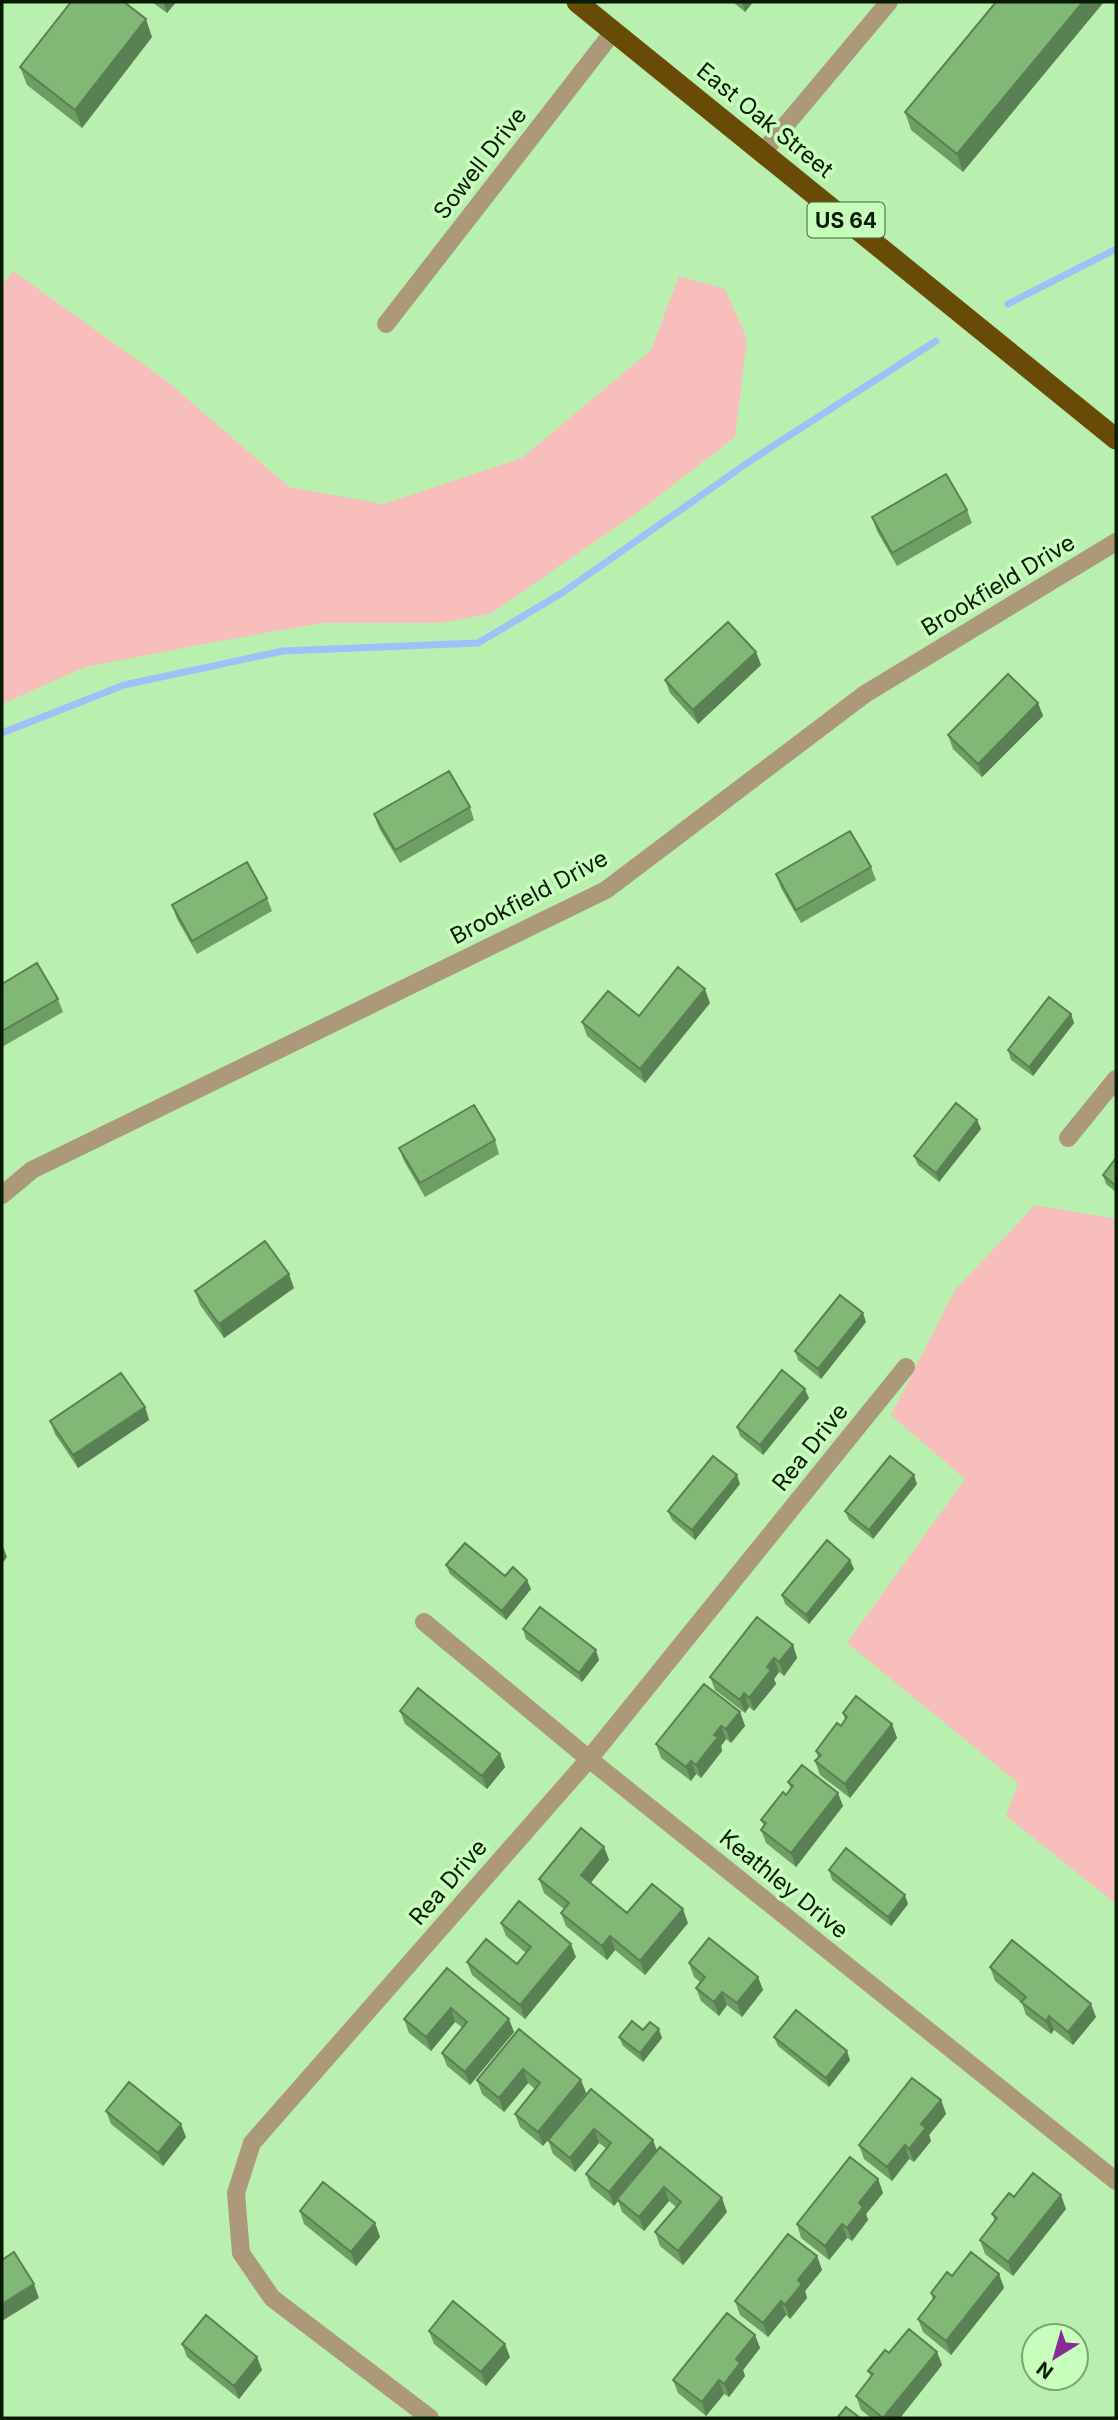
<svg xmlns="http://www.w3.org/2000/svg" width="1118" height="2420" font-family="Inter,sans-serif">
  <rect width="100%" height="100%" fill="#baf0af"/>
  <path fill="#f8bebc" d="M13,271L168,382L289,487L383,504L522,458L651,350L679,276L725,289L747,339L735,437L638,512L490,614L440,623H323L214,642L85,667L2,704V285Z
    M1035,1205L1116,1219V1904L1006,1816L1018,1783L847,1643L965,1479L891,1415L955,1290Z"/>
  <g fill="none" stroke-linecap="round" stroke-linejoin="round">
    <path stroke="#9fc1f8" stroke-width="7" d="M1008,304L1116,249
      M2,733L124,685L283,651L478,643L562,593L756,457L936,341"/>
    <path stroke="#ac997a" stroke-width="18" d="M763,152L889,2
      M386,324L613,32
      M1068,1138L1116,1079
      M2,1195L32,1170L606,890L865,694L1116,542
      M424,1622L589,1759L1116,2181
      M430,2418L272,2298L241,2253L236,2193L252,2143L589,1759L906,1367"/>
    <path stroke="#694b08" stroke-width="21" d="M577,2L1116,439"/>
  </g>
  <path fill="#6f9e65" d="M152,2H176L167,13Z
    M733,2H753L745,12Z
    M996,2L963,172L911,130L905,112Z
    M152,37L82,128L27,85L20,67Z
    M967,510L972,523L897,566L877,531L872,517Z
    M756,652L761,665L698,724L670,693L665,680Z
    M1038,703L1043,716L982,777L953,749L948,735Z
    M470,807L474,820L400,863L379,828L374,814Z
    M871,867L876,880L801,923L781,888L776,874Z
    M267,898L272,911L197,954L177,919L172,905Z
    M2,984L58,999L63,1012L2,1047Z
    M710,1003L645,1083L587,1036L582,1022L639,1016Z
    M1071,1014L1074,1023L1033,1076L1011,1060L1008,1050Z
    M977,1120L981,1129L939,1182L918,1165L914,1156Z
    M495,1140L499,1154L425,1197L404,1161L399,1148Z
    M1116,1158V1192L1106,1184L1103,1175Z
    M294,1288L224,1338L200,1305L195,1291Z
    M866,1322L821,1379L798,1360L795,1351Z
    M809,1398L763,1455L740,1436L737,1427Z
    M145,1407L149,1420L78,1468L55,1434L50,1421Z
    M740,1484L695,1540L672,1520L668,1511Z
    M917,1484L873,1539L849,1520L845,1511Z
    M850,1560L854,1569L809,1624L785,1604L782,1595Z
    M446,1565L505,1576L531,1589L506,1620L450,1574Z
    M523,1629L599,1660L582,1682L526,1639Z
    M793,1645L797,1658L784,1676L779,1672L774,1679L776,1684L754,1711L749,1707L745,1713L715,1690L710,1677Z
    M400,1711L500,1754L505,1767L487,1789L405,1724Z
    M740,1712L745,1726L731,1743L726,1739L721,1746L722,1751L701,1778L696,1774L691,1781L661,1758L656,1744Z
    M843,1713L892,1724L897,1738L850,1798L820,1775L815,1761L818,1758L816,1751L841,1726L845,1720Z
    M788,1782L843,1806L796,1867L766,1843L761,1830L764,1826L761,1820L791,1789Z
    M604,1847L609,1860L590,1883L627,1913L688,1923L645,1975L615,1950L607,1960L566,1926L561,1913L564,1909L544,1893L539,1879Z
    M829,1870L908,1904L891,1926L832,1880Z
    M501,1923L576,1957L525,2019L472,1975L467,1962L517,1964L526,1953L506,1936Z
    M689,1963L758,1977L763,1990L742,2017L727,2005L719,2016L701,2001L696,1988L700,1982L694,1977Z
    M990,1967L1096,2017L1073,2045L1054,2030L1051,2034L1026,2015L1022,2003L995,1981Z
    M447,1968L514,2032L470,2085L447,2066L442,2053L463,2028L455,2022L431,2051L409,2033L404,2019Z
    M519,2029L581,2080L586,2093L543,2146L520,2127L515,2114L535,2089L528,2083L504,2112L482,2094L477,2080Z
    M643,2030L662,2038L643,2062L623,2046L619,2037Z
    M774,2037L850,2060L829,2087L778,2046Z
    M591,2089L657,2151L727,2212L683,2265L660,2246L655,2232L676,2207L669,2201L644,2231L622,2212L618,2201L614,2206L591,2187L586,2174L607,2149L599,2143L575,2172L553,2154L548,2140Z
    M941,2100L946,2114L929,2135L931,2141L914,2162L909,2159L892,2181L864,2159L859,2145Z
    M106,2111L186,2137L163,2166L111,2124Z
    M878,2179L883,2193L866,2214L868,2220L852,2241L847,2238L829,2260L801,2238L797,2224Z
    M1014,2197L1066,2209L1013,2276L985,2254L980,2240L995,2221L992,2214Z
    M300,2211L375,2223L380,2237L356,2266L304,2224Z
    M817,2256L822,2270L805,2291L807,2298L790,2319L786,2315L768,2337L740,2315L735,2301Z
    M999,2274L1004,2288L951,2355L923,2332L918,2319L933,2300L931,2293L952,2276Z
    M429,2331L510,2357L486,2386L434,2344Z
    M755,2335L760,2348L743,2370L745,2376L729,2397L724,2394L706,2416L678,2393L673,2380Z
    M182,2344L257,2357L262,2370L239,2399L187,2357Z
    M937,2352L942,2365L900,2418H871L861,2410L856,2396L871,2377L868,2371L889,2353Z"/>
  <path fill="#5a8153" d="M163,2H176L167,13Z
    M742,2H753L745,12Z
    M1083,2H1104L963,172L957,154Z
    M146,19L152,37L82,128L75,110Z
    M756,652L761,665L698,724L693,710Z
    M1038,703L1043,716L982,777L978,764Z
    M705,989L710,1003L645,1083L640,1069Z
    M1071,1014L1074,1023L1033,1076L1029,1067Z
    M977,1120L981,1129L939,1182L936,1173Z
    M289,1274L294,1288L224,1338L219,1324Z
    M863,1313L866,1322L821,1379L818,1369Z
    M805,1389L809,1398L763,1455L760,1445Z
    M145,1407L149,1420L78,1468L73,1455Z
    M737,1475L740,1484L695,1540L692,1530Z
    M914,1475L917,1484L873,1539L869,1530Z
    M2,1544L7,1557L2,1564Z
    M850,1560L854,1569L809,1624L806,1615Z
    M527,1580L531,1589L506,1620L502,1611Z
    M793,1645L797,1658L784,1676L779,1662Z
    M596,1650L599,1660L582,1682L579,1673Z
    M774,1658L779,1672L774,1679L776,1684L754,1711L749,1698L767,1667Z
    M744,1693L749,1707L745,1713L740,1700Z
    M740,1712L745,1726L731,1743L726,1729Z
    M892,1724L897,1738L850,1798L845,1784Z
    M721,1726L726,1739L721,1746L722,1751L701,1778L696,1765L714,1735Z
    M500,1754L505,1767L487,1789L482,1776Z
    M691,1761L696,1774L691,1781L686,1767Z
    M838,1793L843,1806L796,1867L791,1853Z
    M604,1847L609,1860L586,1889L581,1875Z
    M905,1895L908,1904L891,1926L888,1917Z
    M683,1909L688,1923L645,1975L640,1961Z
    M610,1936L615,1950L607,1960L602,1946Z
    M571,1944L576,1957L525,2019L520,2005Z
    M758,1977L763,1990L742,2017L737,2003Z
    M722,1992L727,2005L719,2016L714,2002Z
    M1091,2004L1096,2017L1073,2045L1068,2032Z
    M451,2008L455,2022L431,2051L426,2037Z
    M1049,2016L1054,2030L1051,2034L1046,2021Z
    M509,2019L514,2032L470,2085L465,2072Z
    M659,2029L662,2038L643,2062L640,2053Z
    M847,2051L850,2060L829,2087L826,2078Z
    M523,2069L528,2083L504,2112L499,2098Z
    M581,2080L586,2093L543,2146L538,2132Z
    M941,2100L946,2114L929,2135L931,2141L914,2162L909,2149L921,2124Z
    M181,2124L186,2137L163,2166L158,2153Z
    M594,2129L599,2143L575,2172L570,2158Z
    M653,2140L658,2153L617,2199L618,2201L614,2206L609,2192Z
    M905,2145L909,2159L892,2181L887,2167Z
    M878,2179L883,2193L866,2214L868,2220L852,2241L847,2228L859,2203Z
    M664,2187L669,2201L644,2231L639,2217Z
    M1061,2195L1066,2209L1013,2276L1008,2262Z
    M722,2198L727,2212L683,2265L678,2251Z
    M375,2223L380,2237L356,2266L351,2252Z
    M842,2224L847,2238L829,2260L825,2246Z
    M817,2256L822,2270L805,2291L807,2298L790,2319L785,2305L798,2280Z
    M999,2274L1004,2288L951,2355L946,2341Z
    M34,2284L39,2298L2,2321V2304Z
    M781,2301L786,2315L768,2337L763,2323Z
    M755,2335L760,2348L743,2370L745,2376L729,2397L724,2384L736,2359Z
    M505,2344L510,2357L486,2386L481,2372Z
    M937,2352L942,2365L900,2418H884Z
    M257,2357L262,2370L239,2399L234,2386Z
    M719,2380L724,2394L706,2416L702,2402Z"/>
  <path fill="#81b876" stroke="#5a8153" stroke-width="2" d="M71,2H124L146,19L75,110L20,67Z
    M996,2H1083L957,154L905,112Z
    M946,474L967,510L892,553L872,517Z
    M728,622L756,652L693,710L665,680Z
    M1008,674L1038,703L978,764L948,735Z
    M449,771L470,807L395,850L374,814Z
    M850,831L871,867L796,910L776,874Z
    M247,862L267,898L192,941L172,905Z
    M37,963L58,999L2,1031V984Z
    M678,967L705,989L640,1069L582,1022L608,991L639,1016Z
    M1049,997L1071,1014L1029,1067L1008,1050Z
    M956,1103L977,1120L936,1173L914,1156Z
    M474,1105L495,1140L420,1183L399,1148Z
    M1116,1158V1186L1103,1175Z
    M265,1241L289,1274L219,1324L195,1291Z
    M840,1295L863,1313L818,1369L795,1351Z
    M782,1370L805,1389L760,1445L737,1427Z
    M121,1373L145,1407L73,1455L50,1421Z
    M713,1456L737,1475L692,1530L668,1511Z
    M890,1456L914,1475L869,1530L845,1511Z
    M827,1540L850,1560L806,1615L782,1595Z
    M465,1543L505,1576L513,1567L527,1580L502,1611L446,1565Z
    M540,1607L596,1650L579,1673L523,1629Z
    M757,1617L793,1645L779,1662L774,1658L767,1667L771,1670L749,1698L744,1693L740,1700L710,1677Z
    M704,1684L740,1712L726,1729L721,1726L714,1735L718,1737L696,1765L691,1761L686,1767L656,1744Z
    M418,1688L500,1754L482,1776L400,1711Z
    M856,1696L892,1724L845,1784L815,1761L821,1755L816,1751L837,1723L841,1726L847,1717L843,1713Z
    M802,1765L838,1793L791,1853L761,1830L766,1823L761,1820L783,1792L786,1795L793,1786L788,1782Z
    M581,1828L604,1847L581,1875L627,1913L652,1884L683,1909L640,1961L610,1936L602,1946L561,1913L569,1903L539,1879Z
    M846,1848L905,1895L888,1917L829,1870Z
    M519,1901L571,1944L520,2005L467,1962L486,1939L517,1964L531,1947L501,1923Z
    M709,1938L758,1977L737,2003L722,1992L714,2002L696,1988L705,1977L689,1963Z
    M1012,1940L1091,2004L1068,2032L1049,2016L1046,2021L1021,2002L1026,1997L990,1967Z
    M447,1968L509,2019L465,2072L442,2053L467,2022L451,2008L426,2037L404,2019Z
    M796,2010L847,2051L826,2078L774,2037Z
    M632,2021L643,2030L650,2022L659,2029L640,2053L619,2037Z
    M519,2029L581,2080L538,2132L515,2114L540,2083L523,2069L499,2098L477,2080Z
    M912,2078L941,2100L921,2124L926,2128L909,2149L905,2145L887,2167L859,2145Z
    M129,2082L181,2124L158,2153L106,2111Z
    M591,2089L653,2140L609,2192L586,2174L611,2143L594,2129L570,2158L548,2140Z
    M660,2147L722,2198L678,2251L655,2232L681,2202L664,2187L639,2217L617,2199Z
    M850,2157L878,2179L859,2203L863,2207L847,2228L842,2224L825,2246L797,2224Z
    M1033,2173L1061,2195L1008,2262L980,2240L997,2218L992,2214L1009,2193L1014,2197Z
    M323,2182L375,2223L351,2252L300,2211Z
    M788,2234L817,2256L798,2280L802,2284L785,2305L781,2301L763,2323L735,2301Z
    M14,2252L34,2284L2,2304V2260Z
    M971,2252L999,2274L946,2341L918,2319L935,2297L931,2293L947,2272L952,2276Z
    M453,2301L505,2344L481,2372L429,2331Z
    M727,2313L755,2335L736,2359L740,2363L724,2384L719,2380L702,2402L673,2380Z
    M206,2315L257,2357L234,2386L182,2344Z
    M909,2329L937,2352L883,2418L856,2396L873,2374L868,2371L885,2350L889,2353Z
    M846,2407L860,2418H837Z"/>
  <g text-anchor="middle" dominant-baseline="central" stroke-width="7" stroke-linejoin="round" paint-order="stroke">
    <rect fill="#c7febb" stroke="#41603b" stroke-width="2" x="807.5" y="202.5" width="77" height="35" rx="5"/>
    <g font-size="21" font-weight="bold" fill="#081c04">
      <text x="846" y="220">US 64</text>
    </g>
    <g font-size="23" fill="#081c04" stroke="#c7febb">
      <text transform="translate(765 120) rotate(39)">East Oak Street</text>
      <text transform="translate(480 163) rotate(-52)">Sowell Drive</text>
      <text transform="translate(998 585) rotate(-31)">Brookfield Drive</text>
      <text transform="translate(529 897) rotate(-28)">Brookfield Drive</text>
      <text transform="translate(810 1447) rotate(-51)">Rea Drive</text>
      <text transform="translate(448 1882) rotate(-49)">Rea Drive</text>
      <text transform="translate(784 1884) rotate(39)">Keathley Drive</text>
    </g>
  </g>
  <rect width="1118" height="2420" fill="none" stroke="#081c04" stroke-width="7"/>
  <g transform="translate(1055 2357) rotate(217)"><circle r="33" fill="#c7febb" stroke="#7ba472" stroke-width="2"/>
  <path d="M0-5L12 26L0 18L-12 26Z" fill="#862c98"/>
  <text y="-10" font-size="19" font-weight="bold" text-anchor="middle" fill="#081c04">N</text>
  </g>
</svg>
